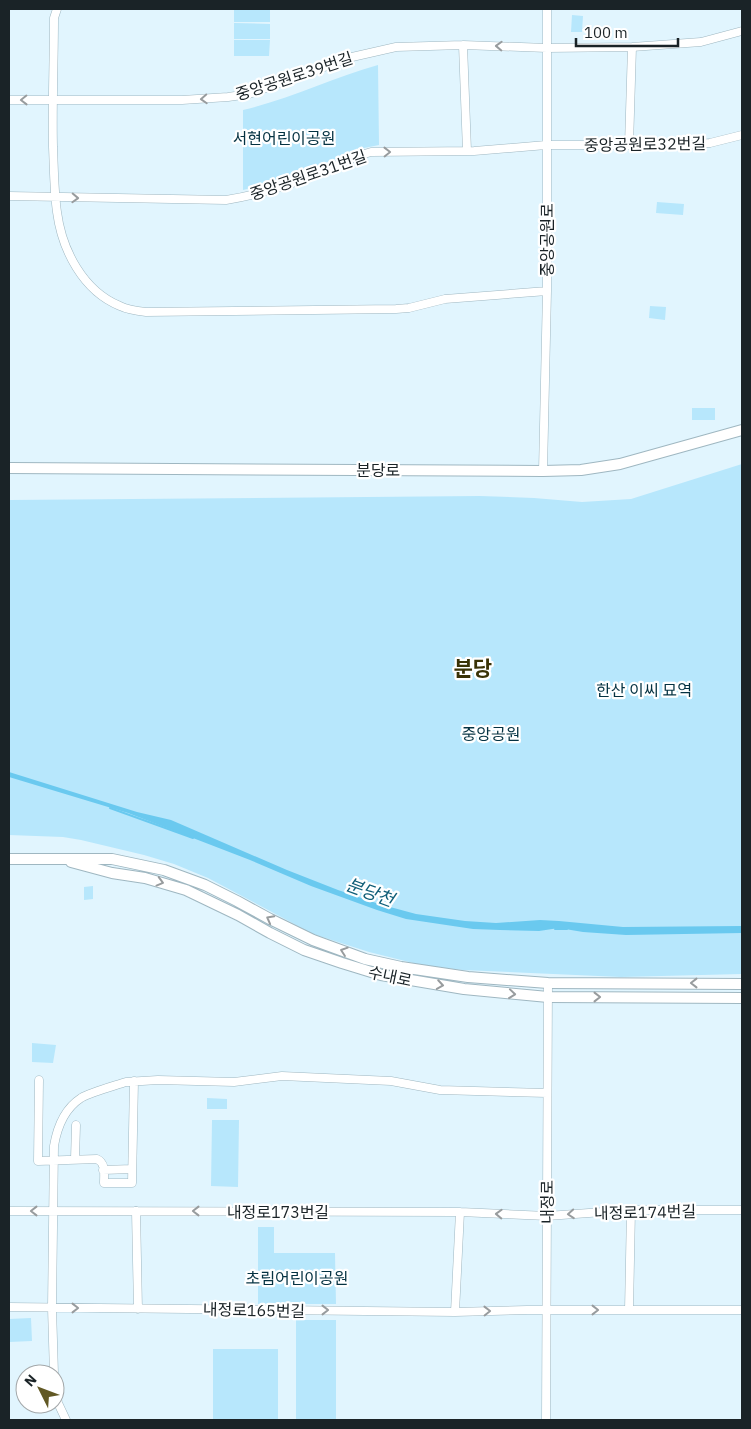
<svg xmlns="http://www.w3.org/2000/svg" width="751" height="1429" font-family="'IBM Plex Sans','Noto Sans KR',sans-serif">
  <rect width="100%" height="100%" fill="#e1f5fe"/>
  <path fill="#b7e7fc" d="M234,9H270V22H234Z
    M572,15L583,16L582,32H571Z
    M234,23L270,24V39H234Z
    M234,40H270L269,56H234Z
    M378,65L379,145L364,148L276,182L243,190V110C290,99 332,78 378,65Z
    M657,202L684,204L683,215L656,213Z
    M650,306L666,307L665,320L649,318Z
    M692,408H715V420H692Z
    M742,464V974L621,977L462,970L421,965L369,952L313,934L208,878L174,864L144,855L81,840L63,837L9,835V500L480,496L534,498L582,502L631,499Z
    M93,886V899L84,900V887Z
    M32,1043L56,1045L53,1063L32,1062Z
    M207,1098L227,1099V1109H207Z
    M212,1120H239L238,1187L211,1186Z
    M258,1227H274V1253H335L336,1304H258Z
    M31,1318L32,1341L9,1342V1319Z
    M296,1320H336V1420H296Z
    M213,1349H278V1420H213Z"/>
  <path fill="#6ac9ef" d="M9,772L137,812L171,820L287,870L338,890L379,904L416,914L465,921L496,923L540,920L559,921L623,927L742,926V933L626,935L583,932L559,928L539,931L500,930L473,929L406,919L377,910L311,886L250,860L128,813L9,777Z"/>
  <g fill="none" stroke-linecap="round" stroke-linejoin="round">
    <path stroke="#6ac9ef" stroke-width="2" d="M110,808L193,838
      M555,929H567"/>
    <g stroke="#9fb7c1" stroke-width="9">
      <path id="minor" d="M57,9L54,18C54,61 52,104 53,147C54,169 54,191 57,212C62,250 83,291 120,306C128,310 137,311 146,312L396,309L409,308L445,299L547,291
        M463,45L467,151
        M9,100H182L228,97L249,94L352,57L396,47L463,45L547,48L632,47L701,42L742,31
        M629,145L632,47
        M9,196L226,200C258,195 287,186 316,174C334,167 352,157 371,152L474,151L546,145H688L710,143L742,135
        M543,471L547,291V9
        M39,1080L38,1161L97,1159C106,1163 104,1174 104,1183H132L134,1081
        M75,1159L76,1125
        M103,1170L132,1169
        M9,1211L460,1212L547,1216L631,1210H742
        M136,1211L138,1309
        M9,1307L455,1312L527,1310H742
        M629,1310L631,1210
        M455,1312L460,1212
        M54,1374L52,1308L54,1146C57,1128 64,1109 81,1098C91,1092 114,1086 126,1082L158,1080L234,1082L282,1076L391,1081L440,1090L547,1093
        M55,1385L58,1403L66,1420
        M546,1420L548,983"/>
    </g>
    <g stroke="#9fb7c1" stroke-width="12">
      <path id="major" d="M9,468L543,471L581,470L620,464L742,430
        M9,859H112L164,870L205,885L237,901L270,919L313,940L365,959L401,967L468,977L548,983L742,984
        M71,862L112,873L145,878L186,890L238,915L270,933L304,950L342,963L381,975L464,989L548,997L742,998"/>
    </g>
    <use href="#minor" stroke="#fff" stroke-width="8"/>
    <use href="#major" stroke="#fff" stroke-width="10"/>
  </g>
  <defs><path id="oneway-chevron" d="M-2-3.5L2.5 0L-2 3.5" fill="none" stroke-width="1.6" stroke-linecap="round" stroke-linejoin="round" transform="scale(1.25)"/></defs>
  <g stroke="#989c9e">
    <use href="#oneway-chevron" transform="translate(499 46) rotate(-178)"/>
    <use href="#oneway-chevron" transform="translate(204 99) rotate(177)"/>
    <use href="#oneway-chevron" transform="translate(24 100) rotate(179)"/>
    <use href="#oneway-chevron" transform="translate(387 152) rotate(-1)"/>
    <use href="#oneway-chevron" transform="translate(75 198) rotate(2)"/>
    <use href="#oneway-chevron" transform="translate(160 882) rotate(15)"/>
    <use href="#oneway-chevron" transform="translate(270 919) rotate(-152)"/>
    <use href="#oneway-chevron" transform="translate(344 951) rotate(-161)"/>
    <use href="#oneway-chevron" transform="translate(694 983) rotate(-180)"/>
    <use href="#oneway-chevron" transform="translate(440 985) rotate(9)"/>
    <use href="#oneway-chevron" transform="translate(512 994) rotate(6)"/>
    <use href="#oneway-chevron" transform="translate(597 997)"/>
    <use href="#oneway-chevron" transform="translate(34 1211) rotate(-180)"/>
    <use href="#oneway-chevron" transform="translate(196 1211) rotate(-180)"/>
    <use href="#oneway-chevron" transform="translate(499 1214) rotate(-178)"/>
    <use href="#oneway-chevron" transform="translate(571 1214) rotate(176)"/>
    <use href="#oneway-chevron" transform="translate(75 1308)"/>
    <use href="#oneway-chevron" transform="translate(325 1310)"/>
    <use href="#oneway-chevron" transform="translate(595 1310)"/>
    <use href="#oneway-chevron" transform="translate(487 1311) rotate(-1)"/>
  </g>
  <g text-anchor="middle" dominant-baseline="central" stroke-width="4.5" stroke-linejoin="round" paint-order="stroke">
    <g font-size="16" fill="#1a2327" stroke="#fff">
      <text transform="translate(294 76) rotate(-18)">중앙공원로39번길</text>
      <text transform="translate(645 144) rotate(-1)">중앙공원로32번길</text>
      <text transform="translate(308 175) rotate(-19)">중앙공원로31번길</text>
      <text transform="translate(547 240) rotate(-90)">중앙공원로</text>
      <text x="378" y="470">분당로</text>
      <text transform="translate(390 976) rotate(12)">수내로</text>
      <text transform="translate(547 1202) rotate(-90)">내정로</text>
      <text x="278" y="1212">내정로173번길</text>
      <text transform="translate(645 1212) rotate(-1)">내정로174번길</text>
      <text transform="translate(254 1310) rotate(1)">내정로165번길</text>
    </g>
    <g font-size="16" fill="#043242" stroke="#fff">
      <text x="284" y="138">서현어린이공원</text>
      <text x="644" y="690">한산 이씨 묘역</text>
      <text x="491" y="734">중앙공원</text>
      <text x="297" y="1278">초림어린이공원</text>
    </g>
    <g font-size="18" font-style="italic" fill="#105e78" stroke="#fff">
      <text transform="translate(370 892) rotate(20)">분당천</text>
    </g>
    <g font-size="21" font-weight="bold" fill="#393206" stroke="#fff">
      <text x="473" y="668">분당</text>
    </g>
  </g>
  <rect width="751" height="1429" fill="none" stroke="#1a2327" stroke-width="20"/>
  <g transform="translate(40 1389) rotate(312)"><circle r="24" fill="#ffffff" stroke="#a3a7a9"/>
  <path d="M0-4L9 19L0 12L-9 19Z" fill="#615824"/>
  <text y="-8" font-size="14" font-weight="bold" text-anchor="middle" fill="#1a2327">N</text>
  </g>
  <path d="M576 38v8h102v-8" fill="none" stroke="#1a2327" stroke-width="2.5"/>
  <text x="584" y="38" font-size="15" fill="#1a2327" stroke="#ffffff" stroke-width="4" paint-order="stroke">100 m</text>
</svg>
